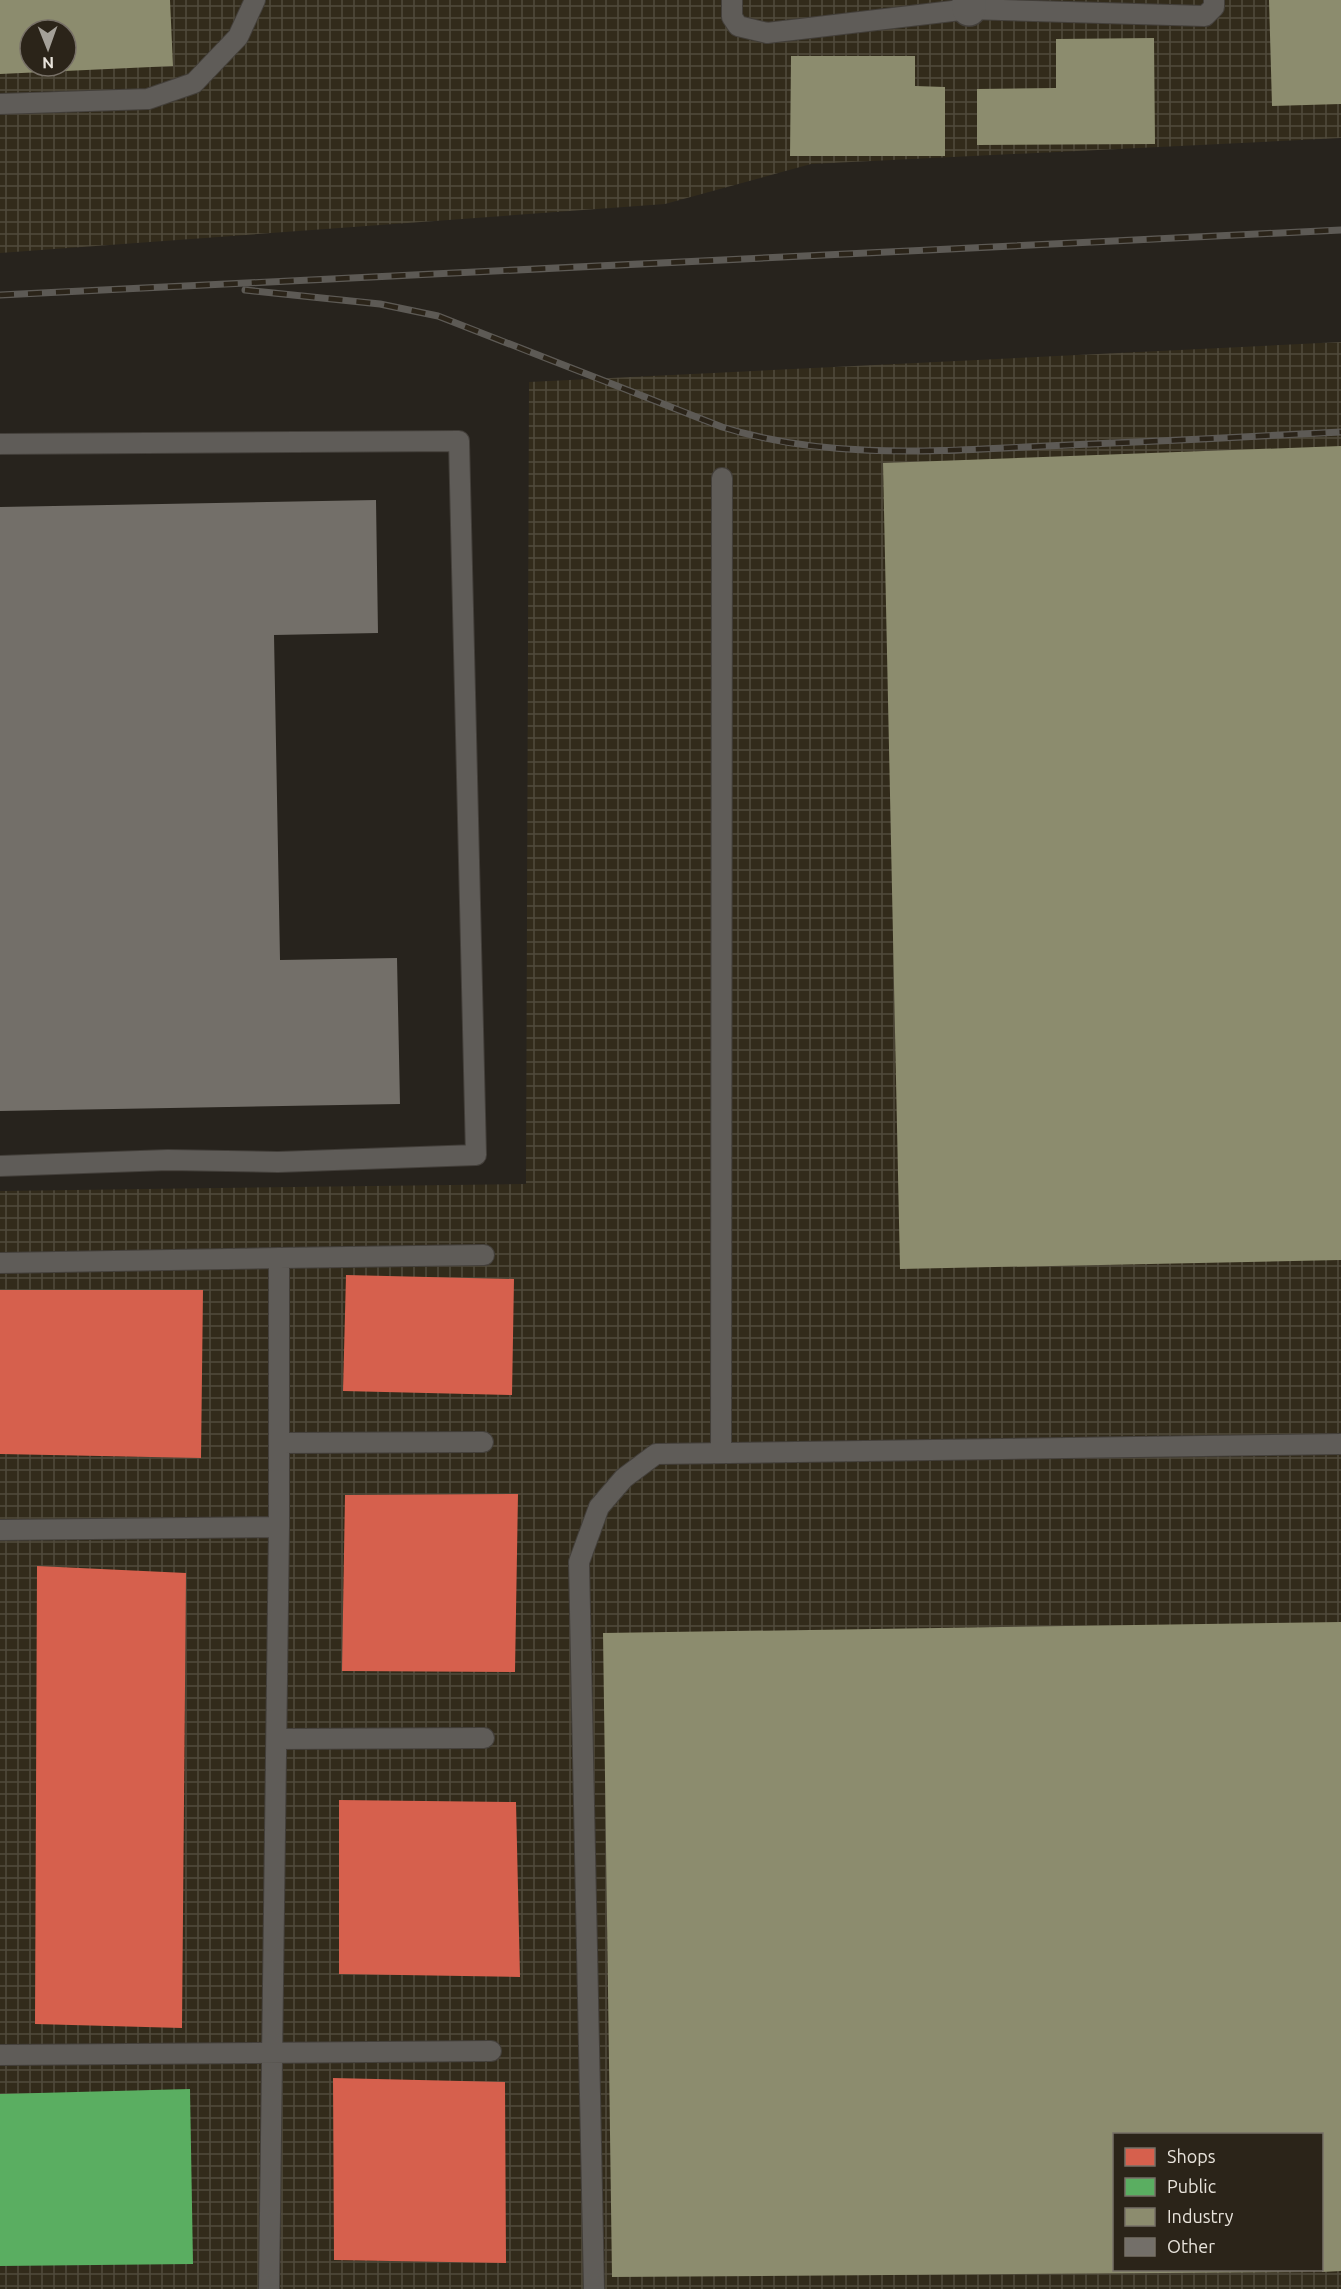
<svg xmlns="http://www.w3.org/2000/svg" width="1341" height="2289" font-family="Ubuntu,sans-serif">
  <defs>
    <pattern id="industrial-grid" width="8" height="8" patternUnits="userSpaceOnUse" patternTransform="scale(1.5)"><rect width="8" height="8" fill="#322b1b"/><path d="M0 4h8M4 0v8" fill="none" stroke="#504a3c"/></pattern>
  </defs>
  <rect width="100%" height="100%" fill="#27231d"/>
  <path fill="url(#industrial-grid)" fill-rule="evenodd" d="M0,0H1341V138L811,164L665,204L0,253ZM30,30H66V66H30Z
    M1341,342V2289H0V1191L526,1184L529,382ZM1114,2134H1322V2270H1114Z"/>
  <path fill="#d6604d" d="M346,1275L514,1279L512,1395L343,1391Z
    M0,1290H203L201,1458L0,1454Z
    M518,1494L515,1672L342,1671L345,1495Z
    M37,1566L186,1573L182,2028L35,2024Z
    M339,1800L516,1802L520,1977L339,1974Z
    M333,2078L505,2082L506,2263L334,2260Z"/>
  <path fill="#5aae61" d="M190,2089L193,2264L0,2266V2094Z"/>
  <path fill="#8c8c6e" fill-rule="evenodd" d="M0,0H170L173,66L0,74ZM30,30H66V66H30Z
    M1269,0H1341V104L1272,106Z
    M1154,38L1155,144L977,145V89L1056,88V39Z
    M791,56H915V86L945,87V156H790Z
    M1341,446V1260L900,1269L883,463Z
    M1341,1622V2271L1322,2272V2134H1114V2270L1311,2272L612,2277L603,1633Z"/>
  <path fill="#736f69" d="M376,500L378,633L274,635L280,960L397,958L400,1104L0,1111V507Z"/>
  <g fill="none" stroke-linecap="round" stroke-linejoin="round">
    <g stroke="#433f3a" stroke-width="22">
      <path id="lane" d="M732,0V17L738,26L767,33L969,9L1205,16L1214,7V0
        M0,104L148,99L194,83L238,37L255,0
        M0,444L459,441L476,1155L278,1162L168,1160L0,1166
        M279,1258L484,1255
        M0,1263L279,1258V1527L269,2289
        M279,1443L483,1442
        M721,1453L722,478
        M0,1530L279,1527
        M277,1739L484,1738
        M0,2055L491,2051
        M594,2289L579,1562L599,1507L624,1478L656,1454L1341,1444"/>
    </g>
    <g stroke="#433f3a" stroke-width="36">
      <path id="street" d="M969,9V0"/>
    </g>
    <use href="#lane" stroke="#5f5c58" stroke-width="20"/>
    <use href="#street" stroke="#5f5c58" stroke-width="33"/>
    <g stroke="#5d5a55" stroke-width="7">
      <path id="rail" d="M245,290L380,304L438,316L722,427C828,460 936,451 1046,446C1144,442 1243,437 1341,432
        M0,295L1341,230"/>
    </g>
    <use href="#rail" stroke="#2b2419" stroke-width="4.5" stroke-dasharray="14" stroke-linecap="butt"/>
  </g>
  <rect x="1113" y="2133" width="210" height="138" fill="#2b2419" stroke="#777067" stroke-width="1.5"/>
  <rect x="1125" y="2148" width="30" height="18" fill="#d6604d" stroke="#777067" stroke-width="1.5"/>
  <text x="1167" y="2163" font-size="18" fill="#e8e3db">Shops</text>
  <rect x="1125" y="2178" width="30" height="18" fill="#5aae61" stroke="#777067" stroke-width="1.5"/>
  <text x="1167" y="2193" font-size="18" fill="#e8e3db">Public</text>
  <rect x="1125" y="2208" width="30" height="18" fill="#8c8c6e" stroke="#777067" stroke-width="1.5"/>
  <text x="1167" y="2223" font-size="18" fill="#e8e3db">Industry</text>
  <rect x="1125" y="2238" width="30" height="18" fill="#736f69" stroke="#777067" stroke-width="1.5"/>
  <text x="1167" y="2253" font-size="18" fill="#e8e3db">Other</text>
  <g transform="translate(48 48) rotate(179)"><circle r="28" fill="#2b2419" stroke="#777067" stroke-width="1.5"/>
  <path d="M0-4.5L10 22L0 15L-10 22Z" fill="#a4a098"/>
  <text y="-9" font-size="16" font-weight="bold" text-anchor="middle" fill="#e8e3db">N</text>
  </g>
</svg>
